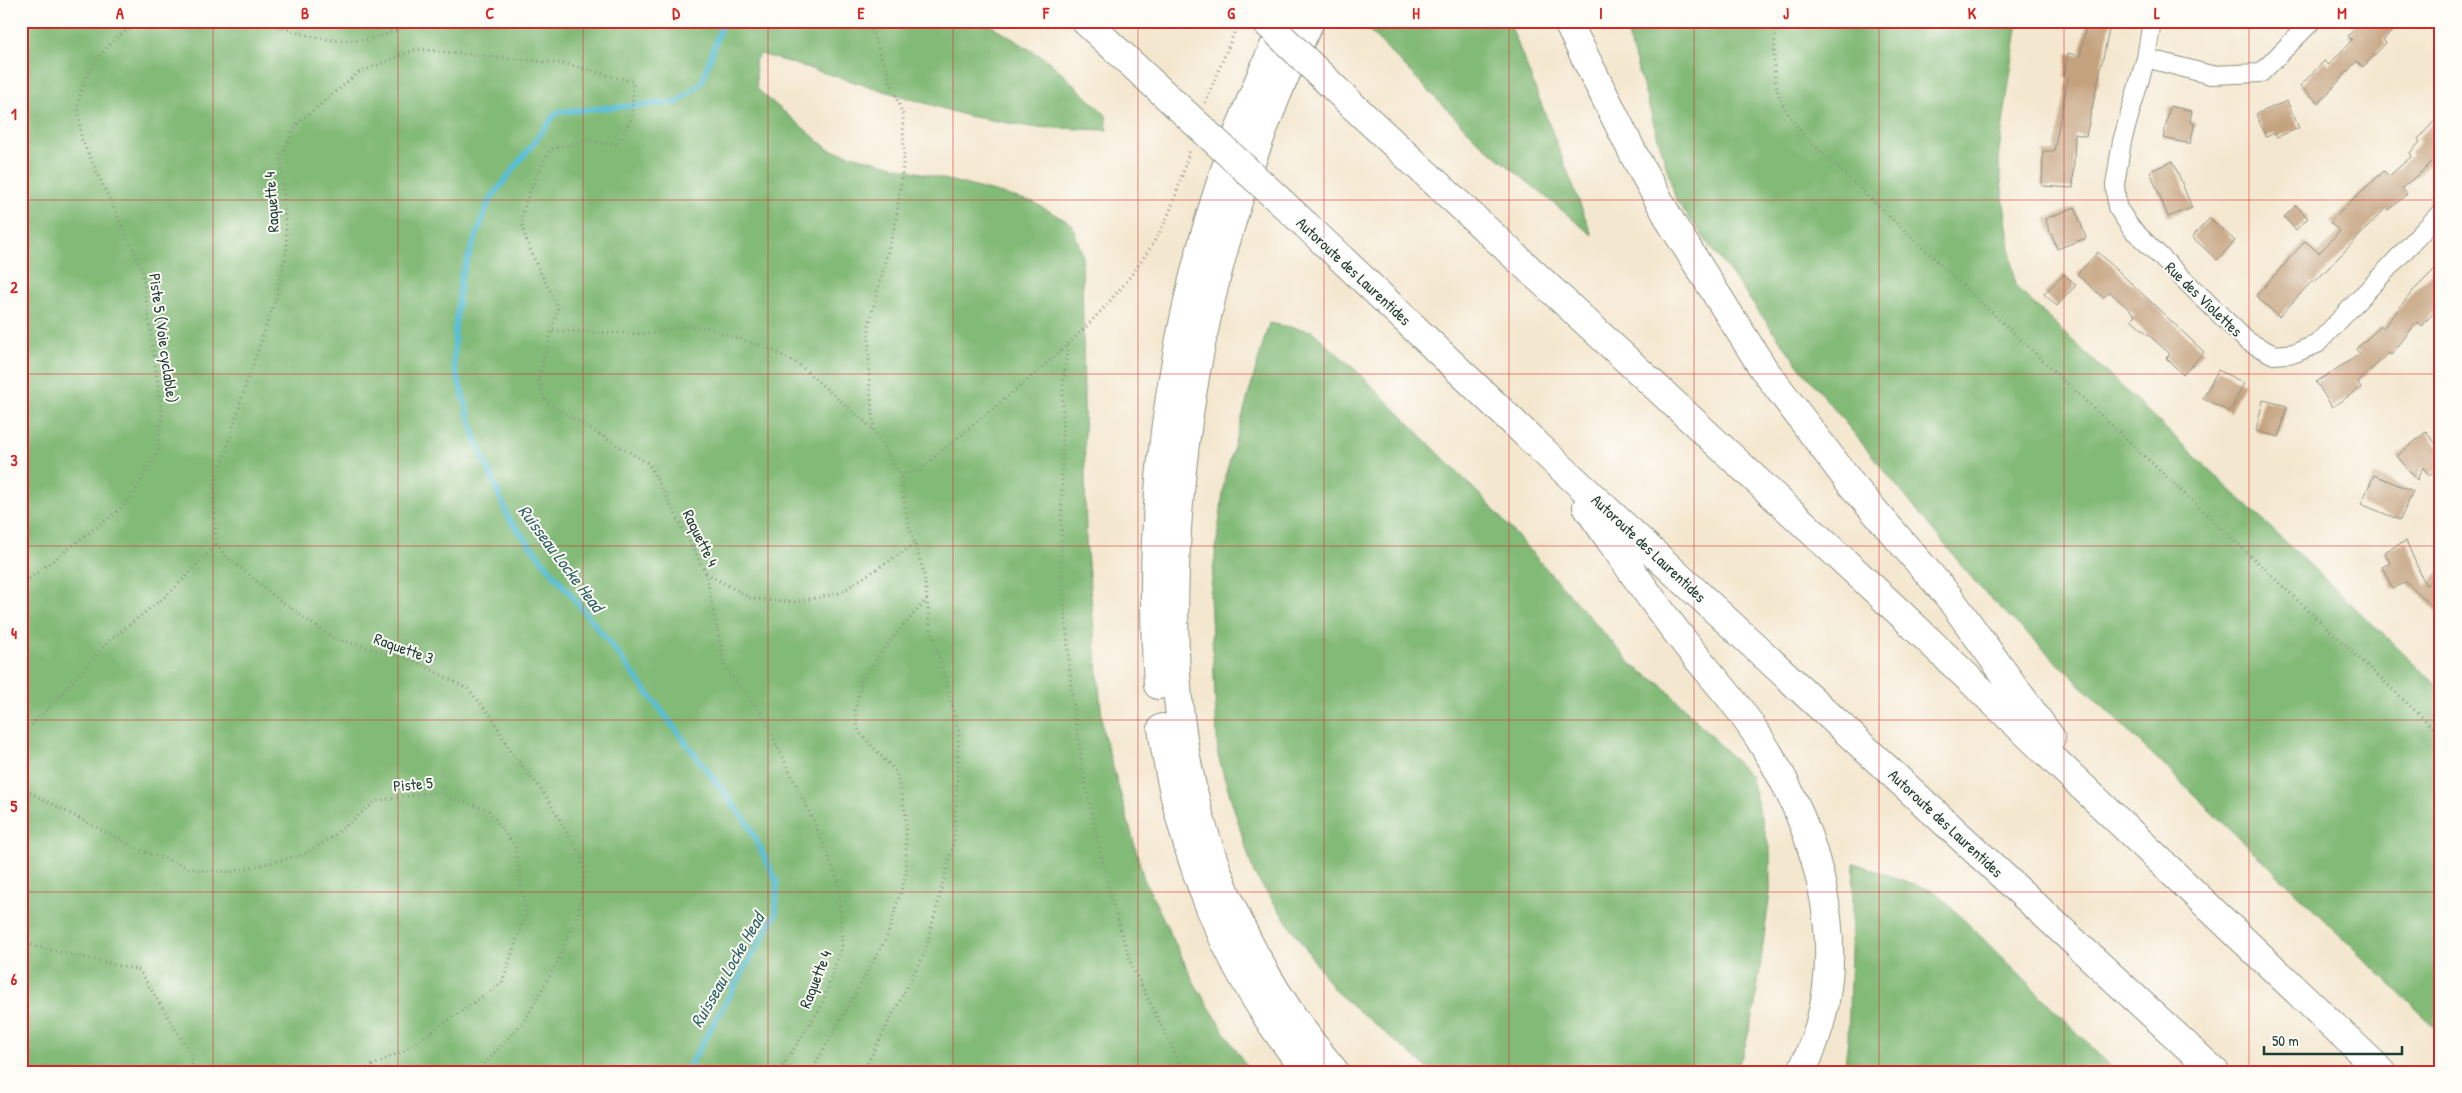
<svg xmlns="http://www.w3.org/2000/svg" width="2462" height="1093" font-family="'Patrick Hand',sans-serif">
  <rect width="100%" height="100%" fill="#fdfcf7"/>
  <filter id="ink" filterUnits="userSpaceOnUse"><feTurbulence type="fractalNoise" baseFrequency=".02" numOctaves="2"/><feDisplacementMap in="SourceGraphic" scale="10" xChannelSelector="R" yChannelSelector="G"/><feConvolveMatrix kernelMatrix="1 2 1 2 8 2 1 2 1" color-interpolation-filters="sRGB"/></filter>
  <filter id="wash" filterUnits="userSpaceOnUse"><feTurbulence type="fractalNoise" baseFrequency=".0096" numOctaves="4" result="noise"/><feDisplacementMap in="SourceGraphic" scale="20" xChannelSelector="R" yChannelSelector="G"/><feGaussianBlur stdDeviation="1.12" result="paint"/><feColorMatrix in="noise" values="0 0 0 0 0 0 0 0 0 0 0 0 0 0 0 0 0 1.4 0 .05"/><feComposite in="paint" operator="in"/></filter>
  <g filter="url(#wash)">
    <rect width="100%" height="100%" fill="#f4e7cf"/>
    <path fill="#82ba77" stroke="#507c56" d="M21,21H984L1050,62L1106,115L1107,130L1031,127L968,116L761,54L755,60L757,89L828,149L1033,202L1072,224L1082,253L1086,541L1103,731L1144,879L1196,986L1250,1072H21Z
      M1360,21H1509L1592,235L1479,142Z
      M1624,21H2018L1998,158L2015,286L2441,689V1026L2438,1030L1981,589L1799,366L1676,200Z
      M1269,323L1312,331L1361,375L1484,499L1633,666L1663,686L1750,776L1770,851V892L1754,1012L1742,1057L1731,1072H1432L1335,991L1254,874L1218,756L1210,596L1225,477Z
      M1854,863L1936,892L2117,1072H1844L1848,1039Z"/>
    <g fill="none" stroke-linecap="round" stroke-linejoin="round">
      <path stroke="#59bed6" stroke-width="5.5" d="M686,1072L776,914L777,882L748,824L605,637L509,519L476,440L454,365L455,329L461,277L489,201L557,112L678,102L702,82L723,21"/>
    </g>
    <g id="blocks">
      <path fill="#c4a27e" d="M2087,21H2111L2086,136L2075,134L2073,188L2042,186L2043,151H2054L2068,78L2064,77L2068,53L2080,56Z
        M2362,21H2402L2383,40L2386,43L2363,67L2357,61L2319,103L2300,86L2324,61L2329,65L2352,40L2348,36Z
        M2287,101L2299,128L2277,137L2275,133L2266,137L2256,114Z
        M2170,106L2192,111L2190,121L2195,123L2190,144L2163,138Z
        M2441,114V153L2426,168L2402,188L2407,194L2389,210L2386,208L2314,283L2312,281L2279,317L2256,296L2305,241L2319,253L2340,231L2330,223L2352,200L2384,171L2389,176L2412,156L2410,153L2420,142L2418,139Z
        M2173,161L2192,208L2168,217L2150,171Z
        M2296,205L2308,218L2296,230L2284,217Z
        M2075,207L2086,238L2057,249L2045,219Z
        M2210,218L2235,241L2217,260L2192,237Z
        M2098,252L2204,352L2183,375L2166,358L2170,354L2131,319L2135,315L2110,292L2103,298L2077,274Z
        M2441,263V304L2422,326L2417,322L2391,355L2389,353L2358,382L2361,388L2332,407L2316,382L2360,354L2356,349L2381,326L2383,328L2413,291Z
        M2064,274L2076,285L2057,306L2044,294Z
        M2218,370L2244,383L2230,412L2203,398Z
        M2263,400L2287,406L2279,437L2256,431Z
        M2426,432L2441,450V467L2429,476L2423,467L2417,480L2397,456Z
        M2374,475L2413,491L2400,520L2361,504Z
        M2406,541L2426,586L2441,570V615L2406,582L2393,589L2382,567L2390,563L2384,552Z"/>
    </g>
  </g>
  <g filter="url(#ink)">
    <use href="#blocks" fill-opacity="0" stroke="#8a9282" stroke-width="1"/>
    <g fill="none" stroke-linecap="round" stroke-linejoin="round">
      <g stroke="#8a9282" stroke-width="20">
        <path id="minor" d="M2152,21L2146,58L2122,141L2115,185L2117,207L2131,228L2247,341L2274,355L2295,353L2317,344L2441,212
          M2146,58L2211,75L2261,73L2312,21"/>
      </g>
      <g stroke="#8a9282" stroke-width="30">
        <path id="motorway" d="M1085,21L1174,103
          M1310,21C1232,182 1188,352 1177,530C1171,623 1173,716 1197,807C1223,905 1270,995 1335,1072
          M1567,21L1635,157L1672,224L1763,368L1851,484L1949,597L2051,738
          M1352,105L1901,614L2382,1072
          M1306,225L1553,460L2215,1072
          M1587,507C1618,551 1648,596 1682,639C1701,664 1723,687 1742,713C1815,814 1862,953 1801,1072
          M1158,685C1142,459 1187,225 1286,21
          M1162,728C1180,852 1226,975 1308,1072"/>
      </g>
      <path stroke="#8a9282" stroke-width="3" stroke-dasharray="1 4" stroke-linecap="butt" d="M264,21C302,35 337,47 378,37C390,34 403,26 414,21
        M1777,21C1774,47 1771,73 1780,99C1785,111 1796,124 1803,135L2441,735
        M1205,103L1239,21
        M553,331L649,334L687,326L708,328L770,349L798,364L874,430
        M1068,345L1063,383L1061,563L1072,696L1084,777L1108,888L1131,964L1184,1072
        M900,475L920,470C1005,394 1105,331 1162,228C1175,203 1182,175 1190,149
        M216,544L214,490L246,384L276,298L287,248L281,157L296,125L358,73L417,49L567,64L633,82L632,117L618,145L588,140L551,149C543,162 521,206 522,220C523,243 548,286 558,308L538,380L546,402L649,464L706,573L725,668L762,714L815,824L839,883L842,945L822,1005L779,1072
        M216,544L227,557L279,600L333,638L417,662L468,689L492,717L510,751L544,793L581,856L585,874L578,913L558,961L525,1020L477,1072
        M706,573L752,599L795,602L840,593L915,544
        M21,585L119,510L133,495L158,450L162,414L142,269L81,138L78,103L84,80L100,55L117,37L135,26L151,21
        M21,736L54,702L109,641L173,590L216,544
        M21,788L140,850L196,870L232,872L303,855L331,838L376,801L434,792L488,810L515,846L526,913L502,983L405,1050L359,1072
        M21,943L139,970L192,1056L191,1072
        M811,1072L887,937L906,874V815L896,772L859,732L855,710L862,679L890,641L927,599
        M863,1072L925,952L954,841L959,735L948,687L930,626L924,573L907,519L900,475L874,430L869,377V324L896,220L904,157L903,115L868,21"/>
      <use href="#minor" stroke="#fff" stroke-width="18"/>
      <use href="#motorway" stroke="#fff" stroke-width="28"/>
      <g stroke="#8a9282" stroke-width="30" stroke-linecap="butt">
        <path id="motorway-bridge" d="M1265,21L1352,105
          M1174,103L1306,225"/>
      </g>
      <use href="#motorway-bridge" stroke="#fff" stroke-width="28"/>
    </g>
  </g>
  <path fill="none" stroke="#d62828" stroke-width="1" stroke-opacity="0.55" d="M213,21V1072M398,21V1072M583,21V1072M768,21V1072M953,21V1072M1138,21V1072M1324,21V1072M1509,21V1072M1694,21V1072M1879,21V1072M2064,21V1072M2249,21V1072M21,200H2441M21,374H2441M21,546H2441M21,720H2441M21,892H2441"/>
  <g text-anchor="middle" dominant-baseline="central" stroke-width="4" stroke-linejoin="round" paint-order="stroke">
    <g font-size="16" fill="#1f3d34" stroke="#fdfcf7">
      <text transform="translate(271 202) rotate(-94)">Raquette 4</text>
      <text transform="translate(1354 271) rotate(43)">Autoroute des Laurentides</text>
      <text transform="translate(2204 299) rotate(44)">Rue des Violettes</text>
      <text transform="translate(164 338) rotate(82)">Piste 5 (Voie cyclable)</text>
      <text transform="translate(701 538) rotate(64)">Raquette 4</text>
      <text transform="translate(1649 548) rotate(43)">Autoroute des Laurentides</text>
      <text transform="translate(404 648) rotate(20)">Raquette 3</text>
      <text transform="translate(413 784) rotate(-5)">Piste 5</text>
      <text transform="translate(1946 823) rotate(43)">Autoroute des Laurentides</text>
      <text transform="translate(815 979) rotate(-68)">Raquette 4</text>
    </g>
    <g font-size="18" font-style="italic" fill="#306465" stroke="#fdfcf7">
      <text transform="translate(561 558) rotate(53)">Ruisseau Locke Head</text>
      <text transform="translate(727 970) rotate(-60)">Ruisseau Locke Head</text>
    </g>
  </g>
  <rect width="2462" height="1093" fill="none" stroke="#fdfcf7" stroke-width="55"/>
  <path d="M2264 1046v8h138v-8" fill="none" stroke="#1f3d34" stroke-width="2.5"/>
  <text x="2272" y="1046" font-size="15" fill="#1f3d34" stroke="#fdfcf7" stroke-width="4" paint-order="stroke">50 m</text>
  <rect x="28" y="28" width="2406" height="1038" fill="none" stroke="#d62828" stroke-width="2"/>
  <g font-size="16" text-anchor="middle" font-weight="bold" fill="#d62828">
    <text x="120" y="19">A</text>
    <text x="305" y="19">B</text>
    <text x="490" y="19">C</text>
    <text x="676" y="19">D</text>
    <text x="861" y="19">E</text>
    <text x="1046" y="19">F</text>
    <text x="1231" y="19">G</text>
    <text x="1416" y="19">H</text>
    <text x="1601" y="19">I</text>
    <text x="1786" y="19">J</text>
    <text x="1972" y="19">K</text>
    <text x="2157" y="19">L</text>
    <text x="2342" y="19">M</text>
    <text x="14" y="120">1</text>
    <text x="14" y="293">2</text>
    <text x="14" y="466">3</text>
    <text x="14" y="639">4</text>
    <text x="14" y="812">5</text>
    <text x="14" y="985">6</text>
  </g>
</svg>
